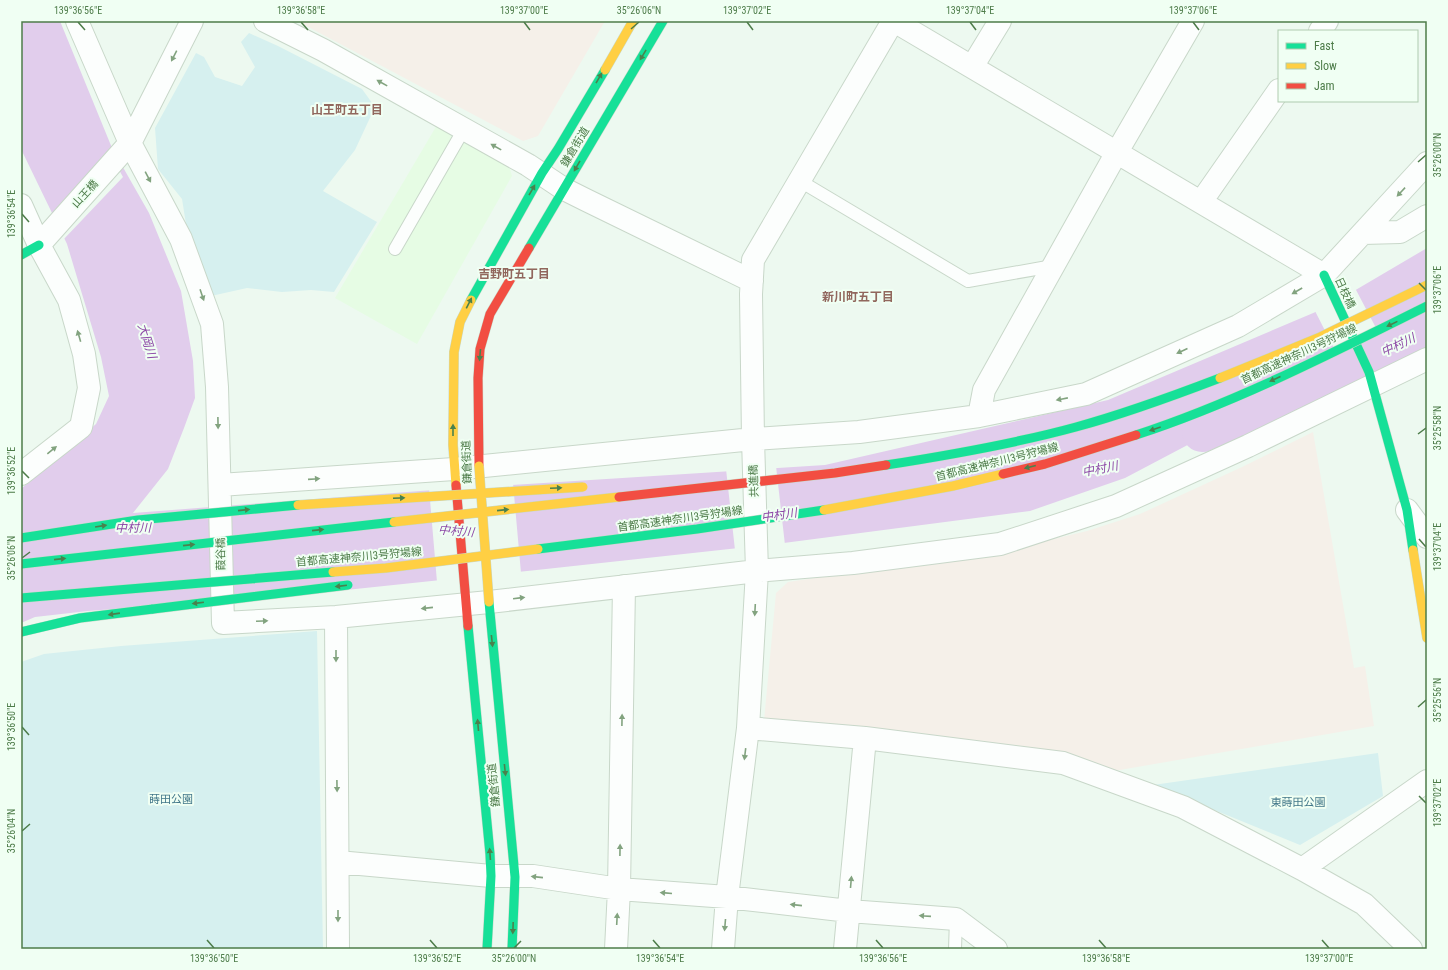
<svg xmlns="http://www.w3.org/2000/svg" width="1448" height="970" font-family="'Roboto Condensed','Noto Sans JP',sans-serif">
  <rect width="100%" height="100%" fill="#edf9f0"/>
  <path fill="#e6fce4" d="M437,125L509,166L512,176L417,344L335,298Z"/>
  <path fill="#f5f0e9" d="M297,21H605L538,136L523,141Z
    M1313,432L1354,668L1365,666L1374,726L1114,771L764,721L776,593L788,582L1016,548L1087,531L1140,514L1242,467Z"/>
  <path fill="#d6f0ef" d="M249,33L278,46L362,89L375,107L355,150L323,191L377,222L334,292L311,290L282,292L247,288L211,296L199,257L186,224L182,199L158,169L155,128L196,53L204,57L215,77L242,86L255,67L241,42Z
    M317,631L323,949H21V662L44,654L121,646Z
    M1378,753L1383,796L1300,845L1153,785Z"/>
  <path fill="#e1cdec" d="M21,21H60L112,148L149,213L181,291L193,361L195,398L184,428L168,469L133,513L420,491L825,465L1108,400L1325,308L1427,248V322L1294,389L1125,478L1030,511L776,544L546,569L308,594L88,611L35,617L21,623V489L96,424L109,396L101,357L67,244L21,149Z"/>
  <path fill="#edf9f0" d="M110,154L123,177L63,240L52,217Z
    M1355,288L1385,345L1343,366L1315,311L1324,307Z
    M776,466L785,545L735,550L726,469Z
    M513,483L521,573L437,582L429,488Z"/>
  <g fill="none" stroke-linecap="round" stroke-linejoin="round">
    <path stroke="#e1cdec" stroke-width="40" d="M1202,432L1352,368L1427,331"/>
    <g stroke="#c8d7c9" stroke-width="14">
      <path id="lane" d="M800,181L968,281L1053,266
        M395,249L464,129
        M955,949L956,919"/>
    </g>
    <g stroke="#c8d7c9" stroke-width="24">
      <path id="street" d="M77,21L130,143L181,239L212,324L217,387L223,623L336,617L489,602L757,571L853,563L1000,544L1116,506L1248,446L1427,359
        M265,21L323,50L528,165L564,189L586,200L752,281
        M894,21L1324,275
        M1320,31L1327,21
        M972,67L1000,21
        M1201,202L1279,90
        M21,205L39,245L69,300L84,354L89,388L81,427L21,474
        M1363,233L1400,232L1427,216
        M39,245L130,143L192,21
        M979,416L984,390L1117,152L1193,21
        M220,485L454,469L753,439L859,432L979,416L1086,394L1238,326L1324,275L1427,163
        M1407,510L1427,537
        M336,617L338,949
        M748,728L865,738L1063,763L1183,807L1302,869L1364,904L1411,949
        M338,862L491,876H533L619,889L727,897L849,911L956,919L996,949
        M1302,869L1427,781
        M616,949L619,889L624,586
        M723,949L727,897L748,728L757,571L753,439L751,294L753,260L893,21
        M845,949L865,738"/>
    </g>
    <g stroke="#c9d9ca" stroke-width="10">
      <path id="fast" d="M529,248L663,21
        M21,255L39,245
        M1324,275L1369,372L1407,510L1413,550
        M471,300L542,173L558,149L605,70
        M489,602L515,877L512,949
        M468,626L490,854L491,876L487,949
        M21,632L80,618L153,609"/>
    </g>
    <g stroke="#c9d9ca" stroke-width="10">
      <path id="slow" d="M605,70L633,21
        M456,485L453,445L454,352L460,322L471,300
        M1413,550L1427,638"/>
    </g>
    <g stroke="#c9d9ca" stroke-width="10">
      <path id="jam" d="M479,466L478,378L480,349L490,314L529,248
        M456,485L468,626"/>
    </g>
    <use href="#lane" stroke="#fcfefd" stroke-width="12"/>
    <use href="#street" stroke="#fcfefd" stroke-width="22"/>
    <use href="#fast" stroke="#16e098" stroke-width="9"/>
    <use href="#slow" stroke="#ffcf43" stroke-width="9"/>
    <use href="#jam" stroke="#f24e42" stroke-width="9"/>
    <g stroke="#c7d8c7" stroke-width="10" stroke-linecap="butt">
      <path id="fast-bridge" d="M1136,435C1237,402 1332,353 1427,306
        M886,465C950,455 1014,444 1076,427C1124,414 1173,396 1220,378
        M21,538L138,520L298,505
        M538,549L697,529L824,510
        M21,564L394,522
        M21,598L333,572
        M153,609L348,585"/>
    </g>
    <g stroke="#c7d8c7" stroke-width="10" stroke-linecap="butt">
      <path id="slow-bridge" d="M1220,378L1318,338L1427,285
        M479,466L489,602
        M298,505L583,487
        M824,510L953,486L1003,474
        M394,522L619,497
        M333,572L386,568L538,549"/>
    </g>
    <g stroke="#c7d8c7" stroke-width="10" stroke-linecap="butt">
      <path id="jam-bridge" d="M1003,474L1045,464L1136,435
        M619,497L835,473L886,465"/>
    </g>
    <use href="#fast-bridge" stroke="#16e098" stroke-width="9"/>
    <use href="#slow-bridge" stroke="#ffcf43" stroke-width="9"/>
    <use href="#jam-bridge" stroke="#f24e42" stroke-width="9"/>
  </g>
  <defs><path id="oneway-solid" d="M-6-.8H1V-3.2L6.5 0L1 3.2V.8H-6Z"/></defs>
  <g fill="#4a814d">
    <use href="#oneway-solid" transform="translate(643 55) rotate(121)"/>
    <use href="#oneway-solid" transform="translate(599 78) rotate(-60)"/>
    <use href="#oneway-solid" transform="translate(577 166) rotate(120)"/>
    <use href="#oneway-solid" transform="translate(532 190) rotate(-60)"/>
    <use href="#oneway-solid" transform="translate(469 303) rotate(-63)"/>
    <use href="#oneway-solid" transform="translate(1392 324) rotate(154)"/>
    <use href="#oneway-solid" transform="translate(480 355) rotate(95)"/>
    <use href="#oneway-solid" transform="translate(1275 379) rotate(156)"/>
    <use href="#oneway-solid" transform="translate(1155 429) rotate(161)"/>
    <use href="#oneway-solid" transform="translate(453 430) rotate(-90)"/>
    <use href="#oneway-solid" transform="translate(1030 467) rotate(166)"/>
    <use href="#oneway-solid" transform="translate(556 488) rotate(-3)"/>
    <use href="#oneway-solid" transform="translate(399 498) rotate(-3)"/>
    <use href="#oneway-solid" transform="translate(244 510) rotate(-6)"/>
    <use href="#oneway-solid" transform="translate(503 510) rotate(-6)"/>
    <use href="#oneway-solid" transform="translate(101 526) rotate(-9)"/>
    <use href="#oneway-solid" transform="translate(318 530) rotate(-6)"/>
    <use href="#oneway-solid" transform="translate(189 545) rotate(-6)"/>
    <use href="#oneway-solid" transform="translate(60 559) rotate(-6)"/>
    <use href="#oneway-solid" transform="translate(341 586) rotate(173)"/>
    <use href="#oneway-solid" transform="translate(198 603) rotate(173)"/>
    <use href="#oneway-solid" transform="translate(114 614) rotate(172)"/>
    <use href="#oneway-solid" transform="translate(492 641) rotate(84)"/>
    <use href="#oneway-solid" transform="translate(478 725) rotate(-95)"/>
    <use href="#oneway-solid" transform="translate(505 770) rotate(84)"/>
    <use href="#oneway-solid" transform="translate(490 854) rotate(-94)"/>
    <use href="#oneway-solid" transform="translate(513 928) rotate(92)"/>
  </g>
  <g fill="#82a37f">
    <use href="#oneway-solid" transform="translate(174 56) rotate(117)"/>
    <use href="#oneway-solid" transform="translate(382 83) rotate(-151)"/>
    <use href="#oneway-solid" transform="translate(496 147) rotate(-151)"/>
    <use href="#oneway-solid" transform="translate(148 177) rotate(62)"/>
    <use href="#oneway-solid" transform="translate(1401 192) rotate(133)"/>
    <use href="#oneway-solid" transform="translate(1297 291) rotate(150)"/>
    <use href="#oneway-solid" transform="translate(202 295) rotate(71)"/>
    <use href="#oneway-solid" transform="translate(79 336) rotate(-106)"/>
    <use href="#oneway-solid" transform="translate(1182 351) rotate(156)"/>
    <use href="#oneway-solid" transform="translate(1062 399) rotate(169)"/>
    <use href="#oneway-solid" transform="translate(218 423) rotate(89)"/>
    <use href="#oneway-solid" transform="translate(52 450) rotate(-39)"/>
    <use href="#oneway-solid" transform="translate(314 479) rotate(-4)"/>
    <use href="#oneway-solid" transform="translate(519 598) rotate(-7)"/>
    <use href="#oneway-solid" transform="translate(427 608) rotate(174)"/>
    <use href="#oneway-solid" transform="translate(755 610) rotate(93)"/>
    <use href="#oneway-solid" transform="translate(262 621) rotate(-3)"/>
    <use href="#oneway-solid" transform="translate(336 656) rotate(90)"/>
    <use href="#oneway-solid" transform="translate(622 720) rotate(-89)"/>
    <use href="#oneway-solid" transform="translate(745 754) rotate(97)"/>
    <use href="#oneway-solid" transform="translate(337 786) rotate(89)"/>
    <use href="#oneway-solid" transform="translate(620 850) rotate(-89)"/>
    <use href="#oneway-solid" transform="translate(537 877) rotate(-174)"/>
    <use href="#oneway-solid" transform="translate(851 882) rotate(-85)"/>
    <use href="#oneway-solid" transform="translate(666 893) rotate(-175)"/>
    <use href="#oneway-solid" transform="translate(796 905) rotate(-174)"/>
    <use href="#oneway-solid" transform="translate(338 916) rotate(90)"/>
    <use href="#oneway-solid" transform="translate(925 916) rotate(-176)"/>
    <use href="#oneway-solid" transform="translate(617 919) rotate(-87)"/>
    <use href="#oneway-solid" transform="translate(725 925) rotate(95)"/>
  </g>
  <path fill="none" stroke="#4d7c49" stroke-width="1.5" d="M78,22L85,30M301,22L308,30M524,22L530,30M747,22L753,30M970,22L976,30M1193,22L1199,30M631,29L639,22M1418,162L1426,155M22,214L29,222M1419,283L1426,290M1418,434L1426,428M22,471L29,478M1419,539L1426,547M22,558L30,552M1418,707L1426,700M22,727L29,735M1419,796L1426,803M22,831L30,824M207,940L214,948M430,940L437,948M653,940L660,948M876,940L883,948M1099,940L1106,948M1322,940L1329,948M514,948L521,941"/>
  <g text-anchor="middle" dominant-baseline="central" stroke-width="4" stroke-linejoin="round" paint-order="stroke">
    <g font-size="11" fill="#4d7c49" stroke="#f0fff3">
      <text transform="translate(575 147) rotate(-59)">鎌倉街道</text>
      <text transform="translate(85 194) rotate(-48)">山王橋</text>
      <text transform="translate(1345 293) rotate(65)">日枝橋</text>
      <text transform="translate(1299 354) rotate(-25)">首都高速神奈川3号狩場線</text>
      <text transform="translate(467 462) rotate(-92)">鎌倉街道</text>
      <text transform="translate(997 462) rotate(-14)">首都高速神奈川3号狩場線</text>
      <text transform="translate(754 481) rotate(-92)">共進橋</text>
      <text transform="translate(680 519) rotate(-8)">首都高速神奈川3号狩場線</text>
      <text transform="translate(221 554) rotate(-91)">葭谷橋</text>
      <text transform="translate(359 557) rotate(-5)">首都高速神奈川3号狩場線</text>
      <text transform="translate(494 785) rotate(-96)">鎌倉街道</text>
    </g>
    <g font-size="11" fill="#417789" stroke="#f0fff3">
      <text x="171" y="799">蒔田公園</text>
      <text x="1298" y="802">東蒔田公園</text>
    </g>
    <g font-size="12" font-weight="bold" fill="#91675d" stroke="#f0fff3">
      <text x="347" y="110">山王町五丁目</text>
      <text x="514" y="274">吉野町五丁目</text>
      <text x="858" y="297">新川町五丁目</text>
    </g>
    <g font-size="12" font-style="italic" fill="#8d48a7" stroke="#f0fff3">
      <text transform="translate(147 341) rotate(72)">大岡川</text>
      <text transform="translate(1398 345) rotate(-26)">中村川</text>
      <text transform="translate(1100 469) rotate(-11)">中村川</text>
      <text transform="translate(779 515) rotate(-8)">中村川</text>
      <text transform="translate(133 528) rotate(-1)">中村川</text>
      <text transform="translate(456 531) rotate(5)">中村川</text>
    </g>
  </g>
  <rect width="1448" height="970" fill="none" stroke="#f0fff3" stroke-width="44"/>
  <rect x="1278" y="30" width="140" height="72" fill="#f0fff3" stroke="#afcbaf"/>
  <rect x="1286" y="43" width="20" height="6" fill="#16e098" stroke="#afcbaf"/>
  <text x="1314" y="50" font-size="12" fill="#4d7c49">Fast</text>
  <rect x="1286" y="63" width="20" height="6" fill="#ffcf43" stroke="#afcbaf"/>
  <text x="1314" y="70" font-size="12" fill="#4d7c49">Slow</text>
  <rect x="1286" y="83" width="20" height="6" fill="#f24e42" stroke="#afcbaf"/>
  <text x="1314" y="90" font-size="12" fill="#4d7c49">Jam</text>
  <rect x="22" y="22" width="1404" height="926" fill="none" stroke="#4d7c49" stroke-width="1.5"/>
  <g font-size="10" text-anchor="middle" fill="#4d7c49">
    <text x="78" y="14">139°36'56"E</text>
    <text x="301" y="14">139°36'58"E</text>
    <text x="524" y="14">139°37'00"E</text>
    <text x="639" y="14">35°26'06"N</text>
    <text x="747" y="14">139°37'02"E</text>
    <text x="970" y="14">139°37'04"E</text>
    <text x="1193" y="14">139°37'06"E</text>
    <text transform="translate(1437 155) rotate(-90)" y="4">35°26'00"N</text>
    <text transform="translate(11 214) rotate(-90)" y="4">139°36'54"E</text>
    <text transform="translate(1437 290) rotate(-90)" y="4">139°37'06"E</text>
    <text transform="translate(1437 428) rotate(-90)" y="4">35°25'58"N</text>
    <text transform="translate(11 471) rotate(-90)" y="4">139°36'52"E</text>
    <text transform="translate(1437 547) rotate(-90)" y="4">139°37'04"E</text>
    <text transform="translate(11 558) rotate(-90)" y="4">35°26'06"N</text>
    <text transform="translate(1437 700) rotate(-90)" y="4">35°25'56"N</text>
    <text transform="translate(11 727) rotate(-90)" y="4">139°36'50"E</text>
    <text transform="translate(1437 803) rotate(-90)" y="4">139°37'02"E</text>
    <text transform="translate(11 831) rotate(-90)" y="4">35°26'04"N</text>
    <text x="214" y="962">139°36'50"E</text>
    <text x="437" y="962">139°36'52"E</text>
    <text x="514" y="962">35°26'00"N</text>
    <text x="660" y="962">139°36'54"E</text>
    <text x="883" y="962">139°36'56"E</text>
    <text x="1106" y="962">139°36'58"E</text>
    <text x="1329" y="962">139°37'00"E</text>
  </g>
</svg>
